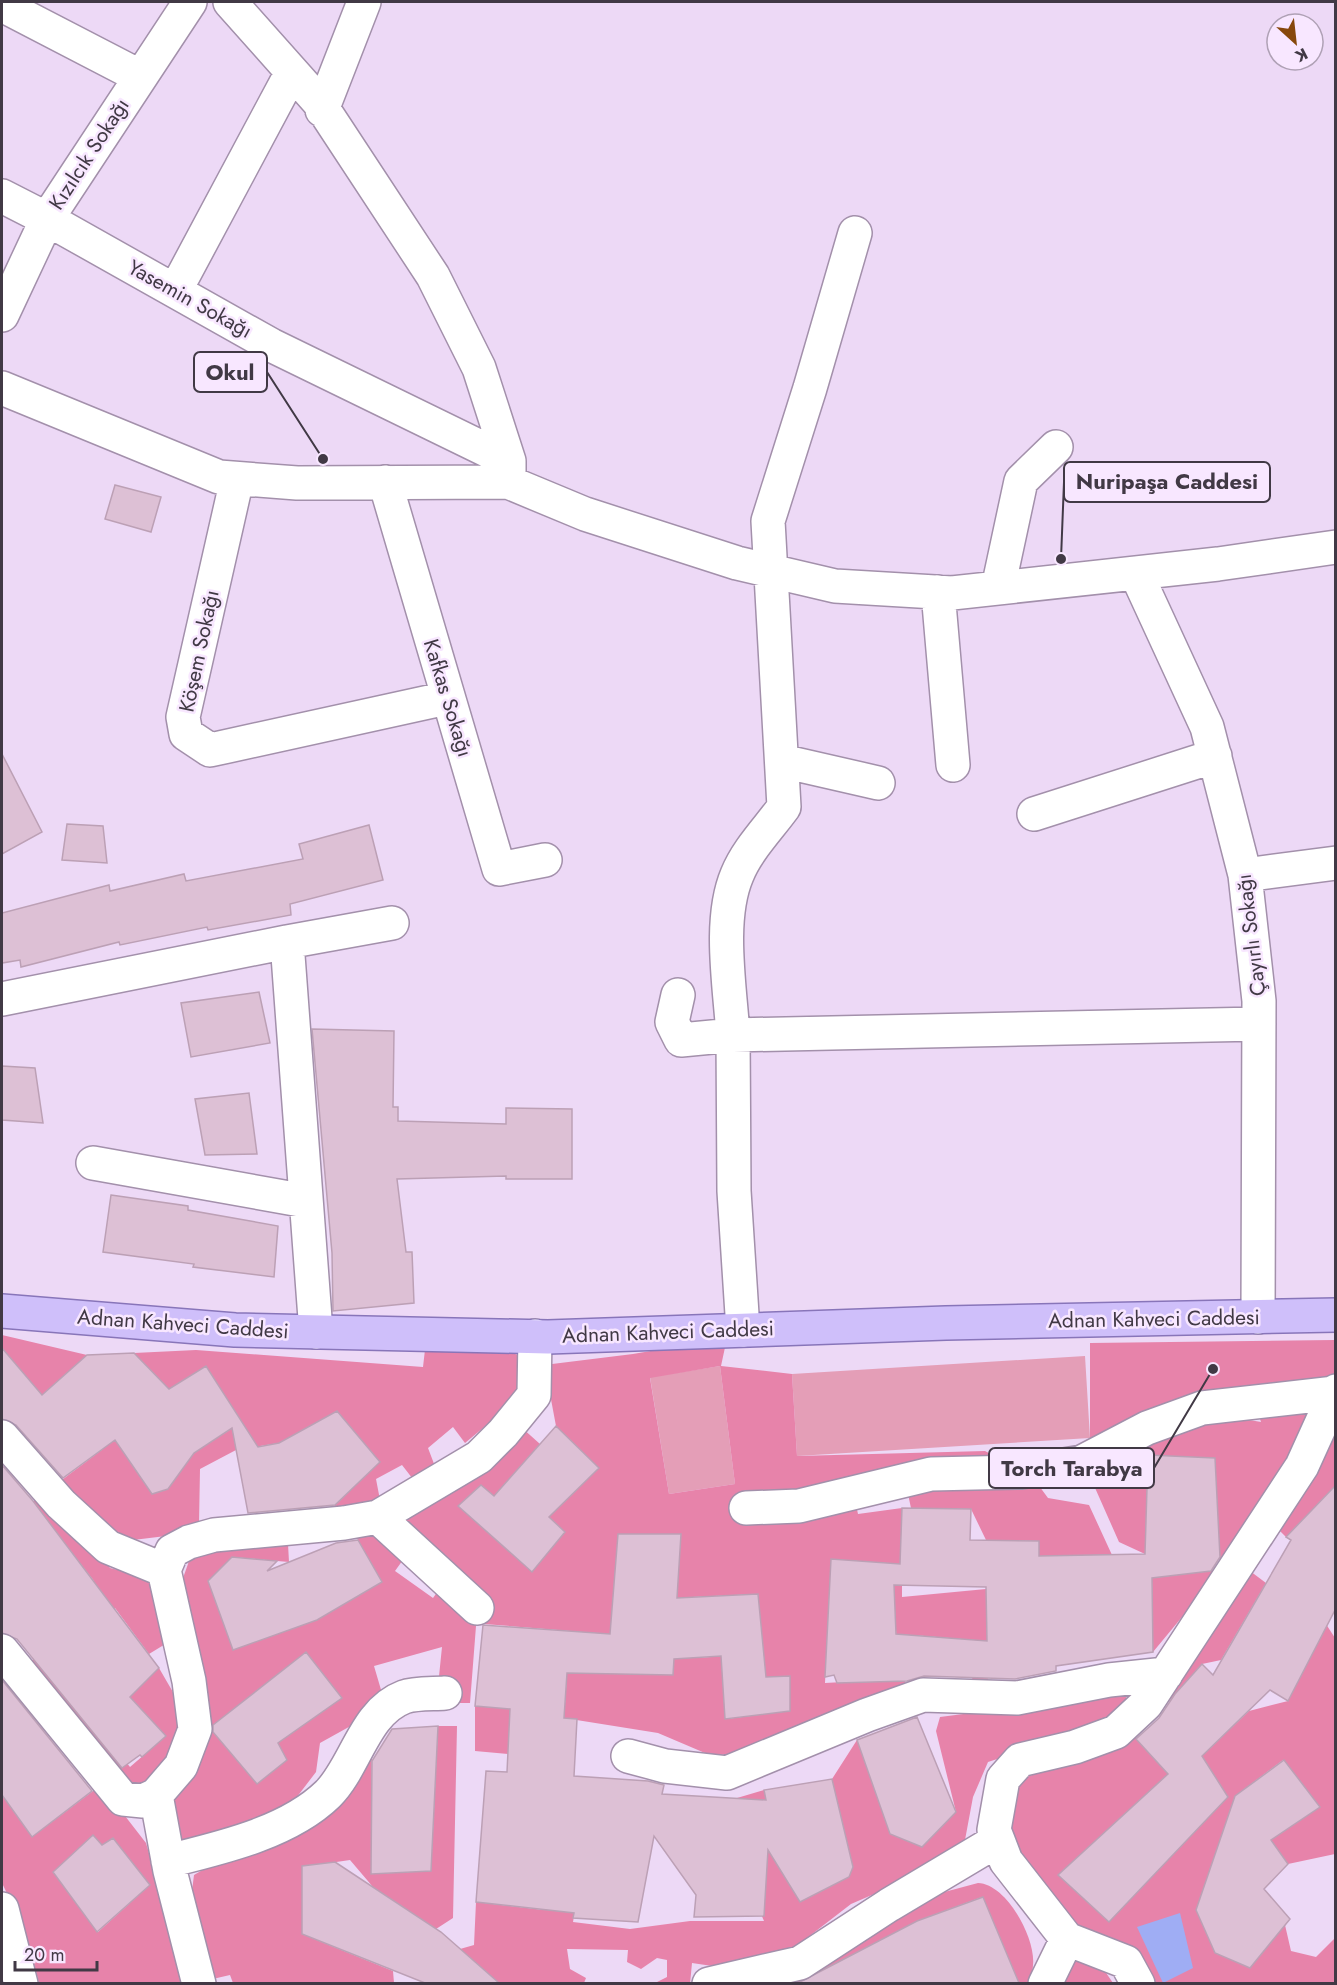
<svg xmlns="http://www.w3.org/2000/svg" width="1337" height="1985" font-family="Jost,sans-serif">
  <rect width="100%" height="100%" fill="#edd9f6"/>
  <path fill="#e49eb7" d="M1085,1356L1090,1438L797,1456L792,1374Z
    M720,1366L735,1484L669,1494L650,1377Z"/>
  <path fill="#e783aa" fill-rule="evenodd" d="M2,1335L87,1355L42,1395L2,1349Z
    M727,1338L721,1366L792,1374L797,1456L985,1451L1031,1475L1048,1498L1089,1505L1112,1555L1039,1557V1541L986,1540L971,1509L911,1508L906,1485L850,1478L858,1514L902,1508V1597L986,1589L988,1685L972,1684L974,1640L912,1635L904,1689L747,1752L712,1756L658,1733L564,1718L570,1631L484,1624C466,1564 449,1556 401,1522L431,1495L495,1418L465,1443L453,1427L428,1448L436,1469L416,1483L402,1465L376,1479L380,1500L327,1513L380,1462L337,1411L279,1443L236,1450L200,1469L199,1524L166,1536L133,1540L82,1525L110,1568L162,1581L167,1643L149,1654L115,1608L47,1665L130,1767L166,1736L130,1697L159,1668L181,1706L174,1750L165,1774L132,1792L28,1663L63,1639L94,1581L52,1527L2,1564V1525L103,1449L160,1395L152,1494L168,1489L194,1453L242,1422L206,1367L169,1389L134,1353L196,1350L423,1367L426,1341L476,1339L544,1365L633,1354ZM720,1366L735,1484L669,1494L650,1378ZM550,1394L556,1426L599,1468L549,1517L565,1532L532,1571L458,1506L481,1485L494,1496L540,1444L521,1427ZM618,1534L680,1535L607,1673ZM831,1559L892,1564L899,1679L825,1683ZM758,1594L763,1654L693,1658V1597ZM790,1676V1711L726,1719Z
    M1335,1340V1486L1286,1537L1276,1527L1234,1559L1266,1583L1221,1660L1202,1664L1136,1738L1196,1805L1202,1756L1249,1711L1288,1701L1309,1659L1324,1621L1335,1638V1854L1288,1864L1271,1840L1320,1807L1283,1760L1235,1796L1196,1910L1215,1953L1250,1968L1285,1925L1291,1951L1316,1957L1335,1938V1983H1135L1002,1870L1007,1784L1135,1738L1127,1732L1201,1632L1182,1617L1153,1652L1152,1578L1220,1570L1215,1458L1148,1456L1145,1554L1119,1542L1088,1472L1214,1414L1261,1422L1253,1397L1197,1398L1090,1438V1343ZM1145,1796L1109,1922L1058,1875Z
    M367,1527L410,1550L395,1571L433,1598L449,1576L467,1590L476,1626L470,1703H460L456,1687L438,1686L442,1647L374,1666L384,1700L356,1723L320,1743L316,1772L290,1806L198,1847L175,1836L168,1814L203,1682L183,1578L194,1547L288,1544L289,1562L232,1557L208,1581L382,1582L355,1535ZM306,1652L278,1743L286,1760L257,1784L210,1728Z
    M1126,1693L1127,1707L1096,1731L1031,1748L988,1762L973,1797L962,1856L851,1904L794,1948L719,1967L692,1963L690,1984L655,1983L667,1977V1960L657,1958L641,1969L627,1962L628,1950L567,1949L570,1969L586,1978L584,1983H499L460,1949L474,1945L476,1902L544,1910L561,1776L598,1778L573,1922L630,1929L690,1921H764L749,1886L737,1798L764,1790L789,1884L800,1902L849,1877L853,1867L832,1779L857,1740L890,1834L922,1847L956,1812L936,1731L940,1717Z
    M475,1706L510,1709L508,1754L475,1751Z
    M438,1726H457L453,1918L436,1929L373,1887L350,1860L302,1867V1934L393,1971L394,1983H233L230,1975L204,1981L188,1923L194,1875L305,1810L372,1730L371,1874L431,1871Z
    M101,1785L146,1843L187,1984L39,1983L25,1931L2,1883V1795L32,1837ZM93,1836L102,1845L113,1838L150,1885L98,1932L54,1872Z
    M978,1883C1007,1884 1036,1939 1033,1965C1033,1971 1030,1978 1028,1983H1019L982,1897L917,1921L943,1983H909L884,1939L803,1983L782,1984L922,1898Z
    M1066,1951L1100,1964L1113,1983L1046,1984Z"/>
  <path fill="#9fadf4" d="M1180,1913L1193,1968L1163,1983L1137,1927Z"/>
  <path fill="#ddc0d5" stroke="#bca0b5" stroke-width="1.5" fill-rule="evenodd" d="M115,485L161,497L151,532L105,519Z
    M2,754L42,832L2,854Z
    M67,824L103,826L107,863L62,860Z
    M369,825L383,880L290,904L291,915L208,930L207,927L120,945L119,942L21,967L20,960L2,963V913L109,885L110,891L184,874L186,881L303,859L299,844Z
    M259,992L270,1043L191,1057L181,1003Z
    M312,1029L394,1031L393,1107H398V1121L506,1124V1108L572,1109V1179H506V1176L397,1179L406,1252H412L414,1303L333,1311L332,1253Z
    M2,1066L35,1068L43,1123L2,1120Z
    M249,1093L257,1154L205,1155L195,1099Z
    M111,1195L188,1206V1210L278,1226L274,1277L193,1267L194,1264L103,1252Z
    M2,1348L42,1395L87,1355L134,1353L169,1389L206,1366L258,1447L279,1443L337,1411L380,1462L335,1505L248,1513L232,1428L194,1453L168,1489L152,1494L115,1440L63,1478L16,1425L2,1419Z
    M556,1426L599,1468L549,1517L565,1532L532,1572L458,1506L481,1485L494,1496Z
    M1148,1455L1215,1458L1220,1557L1211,1571L1152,1578L1153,1652L1056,1666V1671L1015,1679L924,1676L907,1681L837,1683L834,1675L825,1677L831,1559L900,1564L902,1508L971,1509L970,1540L1039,1541V1556L1145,1554ZM894,1585L986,1587L987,1641L896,1634Z
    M2,1465L33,1501L159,1668L130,1697L166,1736L142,1757L140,1755L122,1768L17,1639L2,1633Z
    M1335,1486V1610L1288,1701L1270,1690L1202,1756L1228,1797L1109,1922L1058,1875L1168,1774L1136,1739L1159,1718L1175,1694L1202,1664L1213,1675L1291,1540L1286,1537Z
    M618,1534H681L677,1598L758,1594L766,1677L790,1676V1711L725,1719L721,1656L674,1659L673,1675L567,1673L564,1718L577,1719L574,1776L648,1781L664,1785L662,1794L766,1800L764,1790L832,1779L853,1867L849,1877L800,1902L768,1850L764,1916L694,1917L696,1895L654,1836L638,1922L573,1918L574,1913L476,1902L486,1771L507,1772L510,1709L475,1706L483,1625L610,1634Z
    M358,1540L382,1582L317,1620L233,1650L208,1581L232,1557L277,1561L267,1571L336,1543Z
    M306,1652L342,1698L278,1743L287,1760L257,1784L213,1732V1725Z
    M2,1680L92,1791L32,1837L2,1795Z
    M917,1717L956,1812L922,1847L890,1834L857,1740Z
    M438,1726L431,1871L371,1874L372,1761L392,1729Z
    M1284,1760L1320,1807L1271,1840L1288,1864L1264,1889L1290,1919L1250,1968L1215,1953L1196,1910L1235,1796Z
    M93,1835L102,1845L113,1838L150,1885L97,1932L53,1872Z
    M335,1862L441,1932L499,1983H425L302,1934V1866Z
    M983,1897L1019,1983H798L917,1921Z"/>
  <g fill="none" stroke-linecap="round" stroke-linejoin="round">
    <g stroke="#a390ab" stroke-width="36">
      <path id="minor" d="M230,2L318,101L433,276L479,368L509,461V474
        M2,5L139,76
        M322,110L364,2
        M2,196L47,219L271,345L509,461
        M175,291L292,72
        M2,315L47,219L190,2
        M2,388L219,477L297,483L508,482L585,514L737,563L835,586L952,593L1218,564L1336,547
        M237,479L183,717L186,734L210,750L447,698
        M385,482L499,869L545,860
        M1136,573L1207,727L1245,875L1259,1001L1258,1317
        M998,588L1021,481L1056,447
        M938,592L953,765
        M782,761L878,783
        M1034,814L1215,756
        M1245,875L1336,863
        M287,942L392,923
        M678,995L672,1022L681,1040L733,1035C730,987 718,920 737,875C747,850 768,829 784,807L768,521L810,388L855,233
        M2,999L287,942L316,1332
        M93,1163L306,1201
        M743,1330L734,1191L733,1035L1259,1024
        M2,1437L61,1504L108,1547L164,1570
        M746,1508L799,1506L931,1474L1021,1472L1082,1462L1147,1428L1202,1408L1335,1393
        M378,1517L477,1608
        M2,1651L123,1799L143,1801L156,1795L181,1766L195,1729L189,1681L164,1570L172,1551L189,1542L214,1535L344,1523L378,1517L479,1457L503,1433L534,1395L535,1336
        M628,1756L665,1766L727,1773L867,1715L923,1695L1017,1698L1109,1680L1166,1674
        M156,1795L170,1871L199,1984
        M168,1861C220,1848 288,1833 328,1794C356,1766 364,1712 404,1697C415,1693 433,1694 445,1693
        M2,1909L21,1984
        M1067,1939L1126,1962L1138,1984
        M709,1984L800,1963L889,1905L998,1840
        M1045,1984L1067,1939L1006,1861L998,1840L994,1830L1003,1779L1020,1760L1075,1747L1116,1732L1146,1704L1302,1466L1336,1391"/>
    </g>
    <g stroke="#8875b9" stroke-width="36">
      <path id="major" d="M2,1311L235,1330L548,1337L946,1323L1336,1315"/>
    </g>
    <use href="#minor" stroke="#fff" stroke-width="33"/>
    <use href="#major" stroke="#cfbffa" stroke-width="33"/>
  </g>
  <g text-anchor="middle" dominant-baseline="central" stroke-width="5" stroke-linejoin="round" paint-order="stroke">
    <g font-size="21" fill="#413945" stroke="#f8e7ff">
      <text transform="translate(89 154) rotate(-57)">Kızılcık Sokağı</text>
      <text transform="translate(190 299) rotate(29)">Yasemin Sokağı</text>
      <text transform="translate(199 651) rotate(-78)">Köşem Sokağı</text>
      <text transform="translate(448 698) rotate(73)">Kafkas Sokağı</text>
      <text transform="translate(1251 935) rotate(-97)">Çayırlı Sokağı</text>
      <text transform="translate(1154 1319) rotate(-1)">Adnan Kahveci Caddesi</text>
      <text transform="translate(183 1324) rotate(4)">Adnan Kahveci Caddesi</text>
      <text transform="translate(668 1332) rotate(-2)">Adnan Kahveci Caddesi</text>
    </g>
  </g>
  <path fill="none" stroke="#413945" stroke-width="2" d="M323 459L267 372M1061 559L1064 482M1213 1369L1154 1468"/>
  <g fill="#413945" stroke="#f8e7ff" stroke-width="2">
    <circle cx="323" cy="459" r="6"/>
    <circle cx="1061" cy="559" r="6"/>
    <circle cx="1213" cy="1369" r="6"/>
  </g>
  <g fill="#f8e7ff" stroke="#413945" stroke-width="2">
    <rect x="194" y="352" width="73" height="40" rx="6"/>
    <rect x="1064" y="462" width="206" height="40" rx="6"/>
    <rect x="989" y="1448" width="165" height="40" rx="6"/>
  </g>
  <g font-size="22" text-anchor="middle" font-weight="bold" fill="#413945">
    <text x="230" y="380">Okul</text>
    <text x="1167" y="489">Nuripaşa Caddesi</text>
    <text x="1072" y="1476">Torch Tarabya</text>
  </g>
  <rect width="1337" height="1985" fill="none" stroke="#413945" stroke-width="6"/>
  <g transform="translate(1295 42) rotate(153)"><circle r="28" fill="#f8e7ff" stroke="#afa1b5" stroke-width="1.5"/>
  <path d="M0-4.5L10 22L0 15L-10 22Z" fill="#87480c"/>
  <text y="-9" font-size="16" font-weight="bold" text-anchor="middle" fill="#413945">K</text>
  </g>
  <path d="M15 1961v9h82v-9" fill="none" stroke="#413945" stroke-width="3"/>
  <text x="24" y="1961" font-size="18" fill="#413945" stroke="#f8e7ff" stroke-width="4.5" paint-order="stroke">20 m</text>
</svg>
